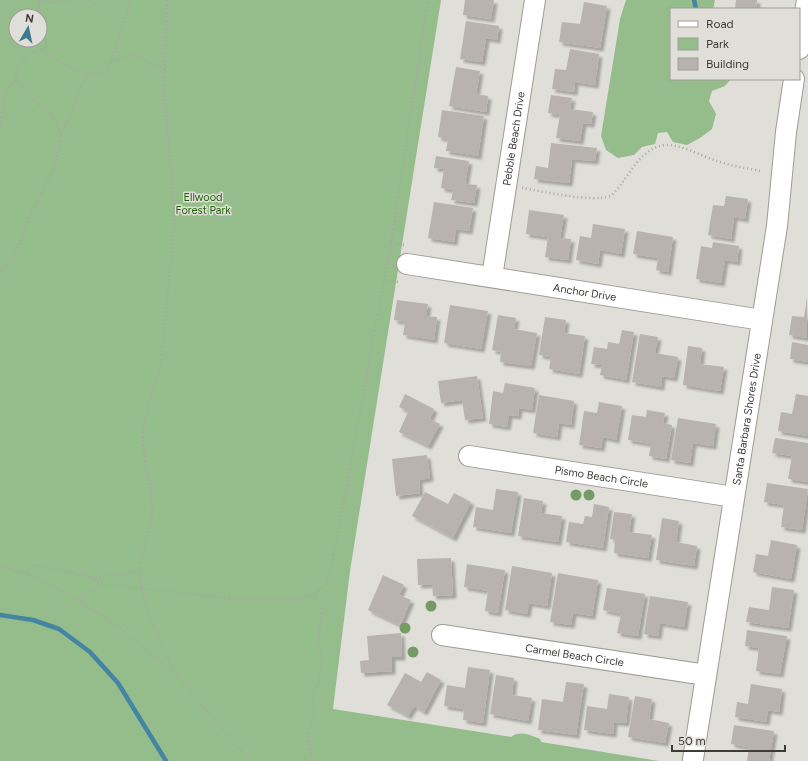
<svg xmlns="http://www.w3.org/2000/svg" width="808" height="761" font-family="Figtree,sans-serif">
  <defs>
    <filter id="shadow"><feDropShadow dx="3.5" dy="3.5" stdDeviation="1" flood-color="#0004"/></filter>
  </defs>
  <rect width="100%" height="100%" fill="#e0ded8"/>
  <path fill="#94bd8b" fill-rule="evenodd" d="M0,0H441L350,571L333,709L511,737C519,730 531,735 540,739L541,742L659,761H0ZM16,16H40V40H16Z
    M626,0H715L713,9H671V79H731L725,86L712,91L709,101L716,114L712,129L700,138L687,145L673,142L667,132L658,133L655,144L642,147L634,155L618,158L606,150L601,136L620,19Z"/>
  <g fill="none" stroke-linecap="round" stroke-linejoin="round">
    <path stroke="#4385a2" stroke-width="4.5" d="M694,0L696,9
      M0,615L33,620L59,629L90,652L118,683L166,761"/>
  </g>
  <path fill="#b8b3af" filter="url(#shadow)" d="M465,0H494L491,19L463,15Z
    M736,0H757L756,9H735Z
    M584,2L607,6L600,48L559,42L562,22L580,24Z
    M466,21L499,26L497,40L486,38L482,62L460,59Z
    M570,49L599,54L595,85L575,82L574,92L552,89L555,69L566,70Z
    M456,67L480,71L476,94L488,96L486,112L449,106Z
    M551,95L572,98L570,109L593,112L591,124L583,123L580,141L556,138L560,115L548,113Z
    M442,110L484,116L478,156L446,151L448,139L438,137Z
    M551,143L597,148L595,161L572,159L569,183L534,179L536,166L548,168Z
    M436,156L469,161L465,184L477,185L474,203L451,200L453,190L441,188L444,169L434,168Z
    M726,196L748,199L745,219L734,217L731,239L708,235L713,205L724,206Z
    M434,202L473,208L469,231L456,229L454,242L428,238Z
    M529,210L564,215L560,238L571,239L568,260L545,257L548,237L526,234Z
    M593,224L625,229L621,254L600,250L598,264L576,260L580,236L591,238Z
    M637,231L673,237L668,272L656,270L658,258L633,254Z
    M713,242L739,246L737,262L725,260L721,283L696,279L701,246L712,248Z
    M807,297V338L789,335L792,316L804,317Z
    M397,300L428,304L426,316L437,317L434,340L403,335L405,322L394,320Z
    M450,305L488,311L481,349L444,343Z
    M498,315L516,318L514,329L537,333L531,366L500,362L501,352L492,350Z
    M545,317L566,320L564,333L585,336L579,374L549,369L551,357L539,355Z
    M622,330L634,332L626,380L600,375L602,365L591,364L594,347L607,349L608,342L619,344Z
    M640,334L658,337L655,353L678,357L674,378L662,376L661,387L632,382Z
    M792,342L808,345V362L790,359Z
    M688,346L702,348L700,364L724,367L720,391L683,385Z
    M477,376L483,418L465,420L462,400L441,403L438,381Z
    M505,383L535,388L532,410L519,408L518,416L509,415L507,427L489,424L493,391L503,393Z
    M405,394L434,409L430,419L440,424L428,446L399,432L408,412L399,407Z
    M796,394L808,396V436L778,431L781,412L792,414Z
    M539,395L574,401L571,425L559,423L557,437L533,433Z
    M599,402L622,406L616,440L603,437L601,448L579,445L584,411L597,413Z
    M647,410L665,413L663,423L672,425L666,459L649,456L651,444L628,440L632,415L646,417Z
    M678,418L716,424L713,446L693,443L690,463L671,460Z
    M775,438L808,443V482L788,479L792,456L772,453Z
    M427,455L430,478L419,480L420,493L396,496L392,459Z
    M767,483L808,489L802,530L781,527L784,505L764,502Z
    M496,489L518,492L511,533L473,527L476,507L493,510Z
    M425,492L448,504L454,493L471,502L453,538L412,516Z
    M524,498L543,501L541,513L562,516L558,542L518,536Z
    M594,504L609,507L603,548L566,542L569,522L583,524L585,516L592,517Z
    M614,512L632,514L629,532L652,535L648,558L614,553L615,540L610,539Z
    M662,518L679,521L676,542L697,546L694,566L656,560Z
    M771,540L797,545L791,579L753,572L756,554L768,556Z
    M451,558L453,595L433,596L432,584L418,585L417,559Z
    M467,564L505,570L498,613L485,611L488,591L464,587Z
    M512,566L552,573L547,606L529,603L527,614L505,610Z
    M558,573L598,580L592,616L573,613L571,625L550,622Z
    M383,575L404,585L399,595L411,600L400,625L368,610Z
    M772,587L794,590L788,628L746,622L749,607L769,610Z
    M607,588L645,594L638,636L617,633L621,614L603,610Z
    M650,596L688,602L684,627L660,623L658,636L644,634Z
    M747,630L787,636L780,674L756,671L759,648L745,646Z
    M401,633L402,657H392V671L361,673L360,661L369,660L367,636Z
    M468,667L490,670L483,723L463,720L464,709L444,706L447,685L465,688Z
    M427,672L441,680L424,712L414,706L408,716L387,705L405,673L421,682Z
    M496,675L514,678L512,695L532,698L528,721L490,714Z
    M566,682L584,684L576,735L538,730L542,699L563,702Z
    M751,684L782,689L779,712L768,710L766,722L735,717L737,702L748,704Z
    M609,694L629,697L626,723L614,722L613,734L584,730L587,706L607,709Z
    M635,696L652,699L649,719L669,723L665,743L628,737Z
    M734,725L774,731L769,761H747L749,747L731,744Z"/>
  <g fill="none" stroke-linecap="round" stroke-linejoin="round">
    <g stroke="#9e9c96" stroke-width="22">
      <g id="minor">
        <path d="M799,49L807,0"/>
        <path id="s1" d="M407,264L762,320"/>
        <path id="s2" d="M492,277L535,0"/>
        <path id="s3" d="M469,456L734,497"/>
        <path id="s4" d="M442,635L706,675"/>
        <path id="s5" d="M693,759L777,226L786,132L794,79"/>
      </g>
    </g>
    <path stroke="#a7a6a1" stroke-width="2.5" stroke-dasharray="1 3" stroke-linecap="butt" d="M38,0L46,41L45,51
      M38,0C53,4 59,2 73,0
      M88,0L93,4L99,5L105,0
      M167,0L164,90L174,203V225L161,365C156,389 143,411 143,436C143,463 154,487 152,514C151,533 141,552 140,571C139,599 163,645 174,672
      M111,61L129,56H135L165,69
      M0,125L5,92L16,80
      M61,136L87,73
      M522,188C541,191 594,203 610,196C615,193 619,187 622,183C633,168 644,148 664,145C681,144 701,156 717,161C731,166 746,168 761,171
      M391,243L405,245
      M0,275L16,252L32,211L55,167L61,136L58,126L52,116L25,92L16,80C16,69 19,67 26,58C30,53 37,48 45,51C49,53 53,58 57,60C66,66 92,77 102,73C107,71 109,66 111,61L131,0
      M385,280L398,282
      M0,567L26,574L51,585L78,600L118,627L174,672L250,761
      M26,574L29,567L38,565L91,577L140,572
      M91,577L103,584L234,599H292L314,595L326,585L331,570L391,243L428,0
      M78,600L103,584
      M312,761L308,732L314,714L312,695L319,683L322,658L318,643L322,606L314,595"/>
    <use href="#minor" stroke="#fff" stroke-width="20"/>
  </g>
  <g fill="#759b65">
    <circle cx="576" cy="495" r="5.5"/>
    <circle cx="589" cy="495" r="5.5"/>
    <circle cx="431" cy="606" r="5.5"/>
    <circle cx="405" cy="628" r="5.5"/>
    <circle cx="413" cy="652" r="5.5"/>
  </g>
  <g text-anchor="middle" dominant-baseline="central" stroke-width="3" stroke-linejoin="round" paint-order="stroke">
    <g font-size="11" fill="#3d3c3a" stroke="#e0ded8">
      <text stroke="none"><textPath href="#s2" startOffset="140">Pebble Beach Drive</textPath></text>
      <text stroke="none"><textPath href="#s1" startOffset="180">Anchor Drive</textPath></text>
      <text stroke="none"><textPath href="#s5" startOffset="344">Santa Barbara Shores Drive</textPath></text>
      <text stroke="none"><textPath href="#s3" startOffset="134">Pismo Beach Circle</textPath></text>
      <text stroke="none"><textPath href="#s4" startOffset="134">Carmel Beach Circle</textPath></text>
    </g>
    <g font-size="11" fill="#1e6407" stroke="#e0ded8">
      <text x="203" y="197">Ellwood<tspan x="203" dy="13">Forest Park</tspan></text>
    </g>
  </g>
  <rect x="670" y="8" width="130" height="72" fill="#e0ded8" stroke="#9f9d99"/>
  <rect x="678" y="21" width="20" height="6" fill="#ffffff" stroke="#9f9d99"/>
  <text x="706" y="28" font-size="12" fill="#3d3c3a">Road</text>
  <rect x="678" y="38" width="20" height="12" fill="#94bd8b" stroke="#9f9d99"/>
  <text x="706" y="48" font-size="12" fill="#3d3c3a">Park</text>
  <rect x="678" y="58" width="20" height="12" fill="#b8b3af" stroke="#9f9d99"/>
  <text x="706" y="68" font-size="12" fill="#3d3c3a">Building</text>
  <g transform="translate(28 28) rotate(9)"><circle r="19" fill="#e0ded8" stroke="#9f9d99"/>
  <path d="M0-3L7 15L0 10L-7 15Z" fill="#3b7b8f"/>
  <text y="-6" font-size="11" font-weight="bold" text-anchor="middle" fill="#3d3c3a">N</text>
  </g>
  <path d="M672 745v6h113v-6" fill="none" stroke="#3d3c3a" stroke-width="2"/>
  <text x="678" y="745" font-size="12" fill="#3d3c3a" stroke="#e0ded8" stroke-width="3" paint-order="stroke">50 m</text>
</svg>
